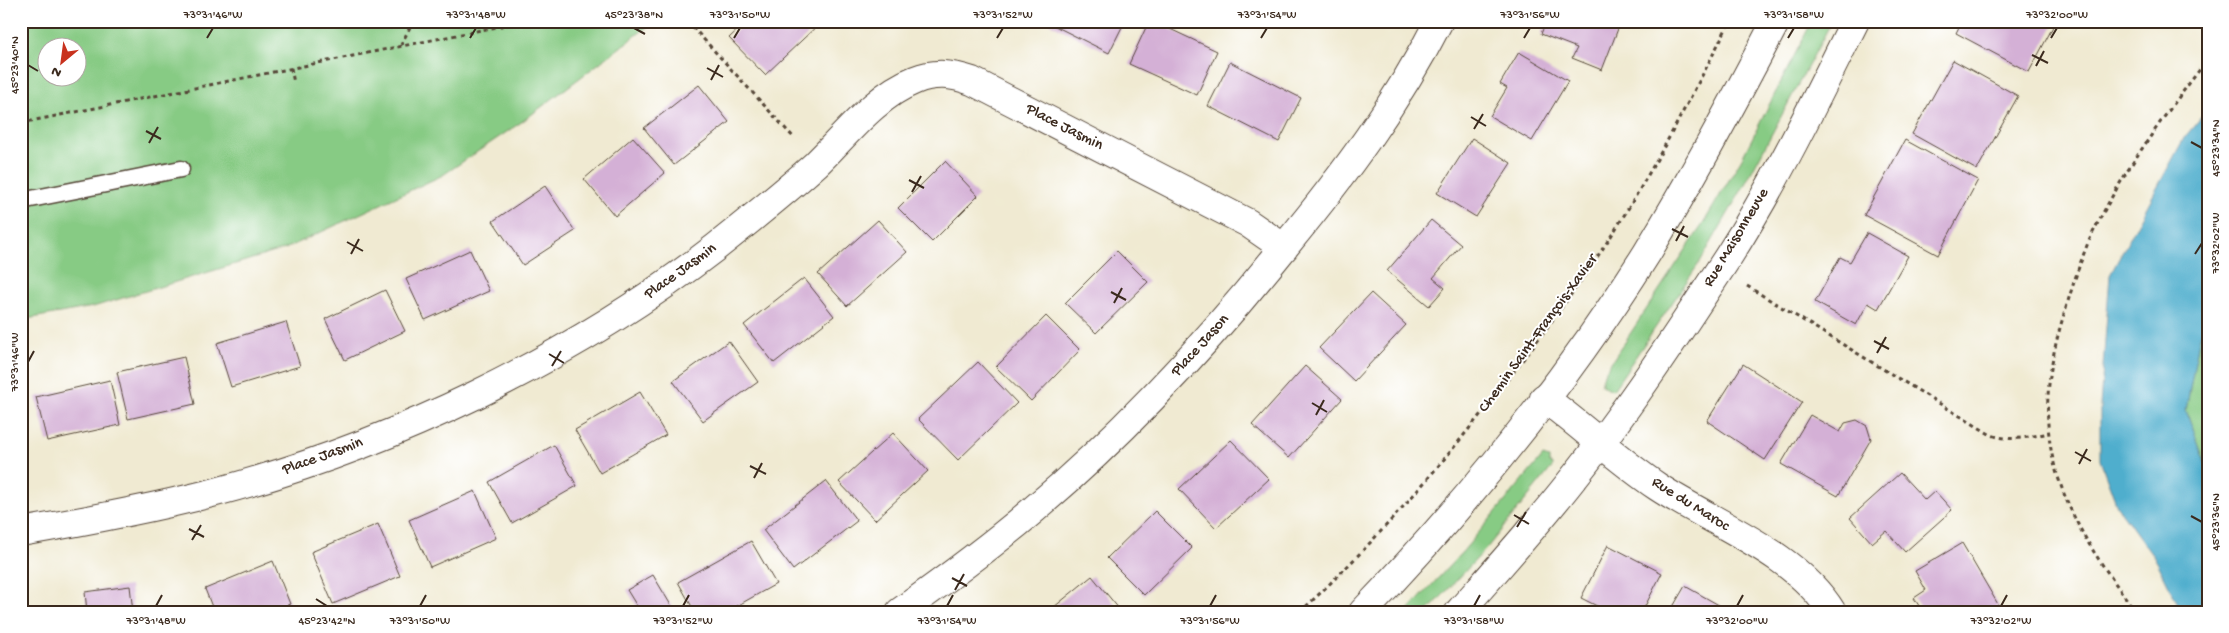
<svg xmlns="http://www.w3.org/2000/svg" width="2229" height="633" font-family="'Gochi Hand',sans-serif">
  <rect width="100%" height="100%" fill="#fff"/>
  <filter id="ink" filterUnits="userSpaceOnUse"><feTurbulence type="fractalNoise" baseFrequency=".02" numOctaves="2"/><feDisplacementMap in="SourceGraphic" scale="10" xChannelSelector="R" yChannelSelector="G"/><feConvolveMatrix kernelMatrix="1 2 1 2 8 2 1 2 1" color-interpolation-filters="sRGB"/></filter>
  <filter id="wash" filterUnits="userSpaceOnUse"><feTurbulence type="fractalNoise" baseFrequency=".0096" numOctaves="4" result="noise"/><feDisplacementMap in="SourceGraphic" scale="20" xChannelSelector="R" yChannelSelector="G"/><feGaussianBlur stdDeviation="1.12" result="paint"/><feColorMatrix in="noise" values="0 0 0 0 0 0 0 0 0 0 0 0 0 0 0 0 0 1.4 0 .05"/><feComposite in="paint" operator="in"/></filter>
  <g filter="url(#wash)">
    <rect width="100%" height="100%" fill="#f0ead2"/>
    <path fill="#87cb84" stroke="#617a51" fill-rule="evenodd" d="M21,21H655L523,121L443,175L285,249L93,307L21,320ZM48,48H78V78H48Z
      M1812,21H1832L1744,186L1700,262L1613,390L1601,385L1604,373L1703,224L1742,158Z
      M2208,314V471L2186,410L2199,340Z
      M1543,456L1549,458V463L1553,466L1486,549L1427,612H1407L1464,550Z"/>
    <path fill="#4faecd" stroke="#456c76" d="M2208,109V314L2199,340L2186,410L2208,471V612H2182L2157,562L2117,506L2100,460V406L2110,275L2184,138Z"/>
    <g id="blocks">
      <path fill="#d4b0d6" d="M747,21H818L820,23L765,75L729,38Z
        M1045,21H1125L1109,53Z
        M1149,21H1153L1217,51L1197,95L1129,64Z
        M1546,21H1621L1602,70L1572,58L1577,48L1541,34Z
        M1962,21H2056L2029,72L1956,33Z
        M1519,52L1568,81L1532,141L1490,116L1507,88L1500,84Z
        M1953,60L2018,96L1977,170L1912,134Z
        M1230,62L1301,98L1279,142L1208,106Z
        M699,85L729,122L674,165L644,128Z
        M633,137L665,173L615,216L584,179Z
        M1472,138L1511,163L1476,217L1437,193Z
        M1905,140L1978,180L1938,255L1864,215Z
        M945,161L978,196L932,242L898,208Z
        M545,186L575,231L523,265L493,221Z
        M878,220L907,252L847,306L818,274Z
        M1431,220L1461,245L1433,278L1445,288L1429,306L1387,271Z
        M1867,233L1908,256L1878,309L1868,303L1856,325L1815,302L1840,257L1850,262Z
        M470,250L489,291L425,320L406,279Z
        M1117,251L1148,282L1096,333L1065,303Z
        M804,278L834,316L774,363L744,325Z
        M385,290L405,331L345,360L325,319Z
        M1371,293L1406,325L1354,381L1319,348Z
        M1046,316L1080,350L1031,401L996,367Z
        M286,322L300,366L231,387L217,343Z
        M729,341L758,382L703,421L673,381Z
        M184,357L195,404L128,419L117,372Z
        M978,362L1017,403L958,460L918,419Z
        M1743,364L1802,402L1765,460L1707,421Z
        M1305,366L1342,399L1289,458L1252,425Z
        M110,380L120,425L47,441L36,397Z
        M640,392L666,435L600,473L575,430Z
        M1810,415L1840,432L1845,423L1857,420L1867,426L1871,439L1838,496L1781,464Z
        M893,433L928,471L875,520L839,482Z
        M1231,440L1269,479L1216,528L1179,489Z
        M554,445L577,486L512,523L489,482Z
        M1900,473L1925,500L1935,491L1952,510L1905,552L1886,531L1872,543L1850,518Z
        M826,481L857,521L793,570L763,530Z
        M475,491L496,538L430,567L409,520Z
        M1155,511L1192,548L1144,595L1107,558Z
        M378,524L400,576L333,604L311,552Z
        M751,541L776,584L726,612H695L678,582Z
        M1962,543L1999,606L1989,612H1923L1914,598L1926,590L1915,571Z
        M1608,545L1662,573L1642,612H1609L1581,598Z
        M273,561L290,604L270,612H214L205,589Z
        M653,575L675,612H632L638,608L627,590Z
        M1092,576L1120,610L1117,612H1048Z
        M130,586L133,612H87L85,592Z
        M1685,586L1717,604L1731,612H1670Z"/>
    </g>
  </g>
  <g filter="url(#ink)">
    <use href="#blocks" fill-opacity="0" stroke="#564739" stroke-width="1"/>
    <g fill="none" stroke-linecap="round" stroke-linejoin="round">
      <g stroke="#564739" stroke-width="19">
        <path id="service" d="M21,201L181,169"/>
      </g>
      <g stroke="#564739" stroke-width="30">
        <path id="minor" d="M1544,398C1583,427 1618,460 1658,487C1714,524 1796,553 1832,612
          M21,532C85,521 149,509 212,493C390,446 570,360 716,247C750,220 784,193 816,164C846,135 875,96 915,80C935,72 952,74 972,81L1248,223L1284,248
          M900,612C945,580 990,547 1032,511C1126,432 1209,341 1286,245C1343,176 1398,102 1439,21
          M1459,612C1496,570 1533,529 1567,486C1625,414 1677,335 1728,257C1776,182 1815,101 1855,21"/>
      </g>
      <g stroke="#564739" stroke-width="30">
        <path id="tertiary" d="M1363,612C1468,502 1566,382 1647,253C1693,177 1735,100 1776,21"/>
      </g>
      <path stroke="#564739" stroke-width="3" stroke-dasharray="4 4" stroke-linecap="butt" d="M687,21L795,139
        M401,45L413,21
        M291,68L294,83
        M21,123L526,21
        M21,161L24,173
        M1747,286L1991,435C2011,442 2029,437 2049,433
        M1300,612C1375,543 1440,467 1502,387C1541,336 1580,284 1615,230C1657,163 1694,92 1730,21
        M2136,612C2102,565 2075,530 2057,474C2040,419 2048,365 2065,311C2072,288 2079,265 2088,243C2119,176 2163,117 2208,59"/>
      <use href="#service" stroke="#fff" stroke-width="16"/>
      <use href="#minor" stroke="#fff" stroke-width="28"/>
      <use href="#tertiary" stroke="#fff" stroke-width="28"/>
    </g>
  </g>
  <path fill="none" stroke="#3b2a1e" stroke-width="2" d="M634,28L645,34M207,38L213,28M470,38L476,28M734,38L740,28M997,38L1003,28M1261,38L1267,28M1524,38L1530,28M1788,38L1794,28M2051,38L2057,28M2032,55L2048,63M28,65L38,71M2036,66L2044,51M707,68L723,77M711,80L719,65M1471,117L1486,126M1474,129L1483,114M146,131L161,139M2191,142L2202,148M149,143L158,127M909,180L924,188M912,192L921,176M1672,229L1688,237M1676,241L1684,226M347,242L363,251M351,254L359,239M2195,254L2202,243M1111,292L1126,300M1114,303L1122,288M1874,341L1889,349M1877,353L1886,337M549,354L564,363M28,362L34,351M552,366L561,351M1312,403L1327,412M1316,415L1324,400M2075,452L2091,461M2079,464L2087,449M750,466L766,474M754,478L762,463M1514,515L1529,524M2191,516L2202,522M1517,527L1526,512M189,529L204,537M192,540L201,525M952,578L967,586M955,590L964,574M316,599L327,606M156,606L162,595M420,606L426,595M683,606L689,595M947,606L953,595M1210,606L1216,595M1474,606L1480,595M1737,606L1743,595M2001,606L2007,595"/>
  <g text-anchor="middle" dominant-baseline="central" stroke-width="4" stroke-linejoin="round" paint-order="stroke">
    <g font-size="16" fill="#3b2a1e" stroke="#fff">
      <text transform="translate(1064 128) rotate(27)">Place Jasmin</text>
      <text transform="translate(1737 238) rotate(-59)">Rue Maisonneuve</text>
      <text transform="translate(681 272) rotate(-36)">Place Jasmin</text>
      <text transform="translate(1539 334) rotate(-54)">Chemin Saint-François-Xavier</text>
      <text transform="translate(1201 346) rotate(-48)">Place Jason</text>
      <text transform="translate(323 457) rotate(-20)">Place Jasmin</text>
      <text transform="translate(1690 505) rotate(32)">Rue du Maroc</text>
    </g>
  </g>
  <rect width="2229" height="633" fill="none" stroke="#fff" stroke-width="55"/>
  <g transform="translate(62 62) rotate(209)"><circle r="24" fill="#ffffff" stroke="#b1aaa5"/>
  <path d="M0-4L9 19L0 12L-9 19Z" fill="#c8321e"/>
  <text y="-8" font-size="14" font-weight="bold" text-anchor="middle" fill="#3b2a1e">N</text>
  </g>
  <rect x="28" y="28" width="2174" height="578" fill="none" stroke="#3b2a1e" stroke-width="2"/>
  <g font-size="12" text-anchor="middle" fill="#3b2a1e">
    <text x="213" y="18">73°31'46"W</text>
    <text x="476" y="18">73°31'48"W</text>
    <text x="634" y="18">45°23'38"N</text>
    <text x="740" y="18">73°31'50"W</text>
    <text x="1003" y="18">73°31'52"W</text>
    <text x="1267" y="18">73°31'54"W</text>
    <text x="1530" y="18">73°31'56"W</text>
    <text x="1794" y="18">73°31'58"W</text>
    <text x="2057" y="18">73°32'00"W</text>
    <text transform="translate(14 65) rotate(-90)" y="4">45°23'40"N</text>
    <text transform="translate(2215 148) rotate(-90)" y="4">45°23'34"N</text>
    <text transform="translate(2215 243) rotate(-90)" y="4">73°32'02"W</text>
    <text transform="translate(14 362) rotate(-90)" y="4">73°31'46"W</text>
    <text transform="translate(2215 522) rotate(-90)" y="4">45°23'36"N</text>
    <text x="156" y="624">73°31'48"W</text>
    <text x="327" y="624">45°23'42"N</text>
    <text x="420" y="624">73°31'50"W</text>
    <text x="683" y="624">73°31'52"W</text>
    <text x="947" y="624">73°31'54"W</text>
    <text x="1210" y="624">73°31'56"W</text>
    <text x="1474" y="624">73°31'58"W</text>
    <text x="1737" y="624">73°32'00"W</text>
    <text x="2001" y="624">73°32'02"W</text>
  </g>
</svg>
